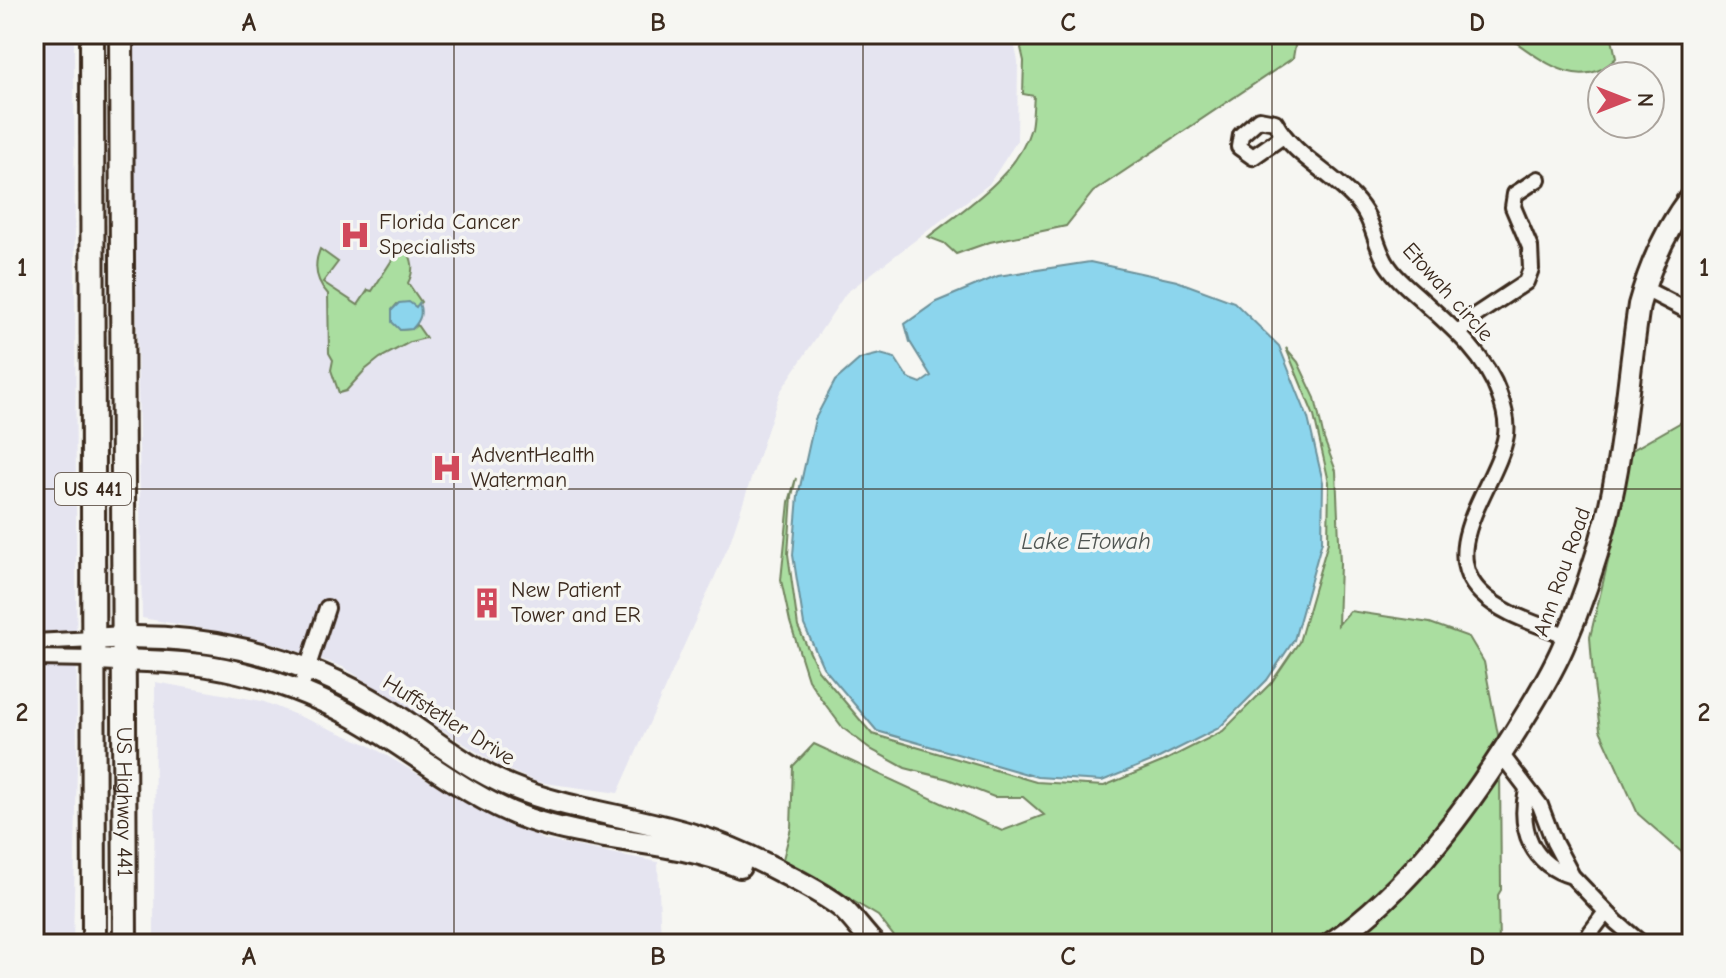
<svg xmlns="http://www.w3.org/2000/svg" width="1726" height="978" font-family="'Comic Neue',sans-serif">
  <rect width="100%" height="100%" fill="#f6f6f2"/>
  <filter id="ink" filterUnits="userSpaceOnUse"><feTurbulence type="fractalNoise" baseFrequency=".0125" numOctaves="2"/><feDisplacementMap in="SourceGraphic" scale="16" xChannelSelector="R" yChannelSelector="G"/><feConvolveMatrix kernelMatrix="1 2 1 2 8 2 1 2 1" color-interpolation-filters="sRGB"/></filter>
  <g filter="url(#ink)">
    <path fill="#e5e4f0" d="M34,34H74L77,764L73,944H34Z
      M132,34H1012L1018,61L1017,141L989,184L846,293L780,392L729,545L618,793L537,782L499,766L343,667L280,645L233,634L142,618Z
      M155,682L262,701L367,744L460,799L545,840L658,862L661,944H154Z"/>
    <path fill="#aadea0" stroke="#72845f" stroke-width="2" d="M1033,34H1297L1293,58L1093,192L1066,226L990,242L956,254L944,243L928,237C965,208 1017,176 1031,128C1033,118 1033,106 1034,96L1023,94L1024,61L1021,48Z
      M1504,34H1611L1616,58C1579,96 1537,56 1504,34Z
      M401,246H405C413,260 415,269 408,283L421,302L416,307L397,304L392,310L400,330L412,329L417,325L426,338L410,342L380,358L365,370L346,391L339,393L331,370L333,360L329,353L328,294C316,281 313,266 320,249L338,262L323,282L358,305L368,290L372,291Z
      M1286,348L1298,362L1315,398L1324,439L1336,471L1340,564L1338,625L1350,611L1430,623L1469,637L1484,662L1499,740L1495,751L1400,875L1344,927L1319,944H900L878,916L783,859L791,828L793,766L814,744L1002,831L1044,815L1023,797H994L948,779L905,768L872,750L843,728L822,700L808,679L790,622L781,580L789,502L796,478L792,496L788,554L798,627L818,670L872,734L1036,782L1104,786L1162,762L1223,731L1271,683L1299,642L1328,542L1329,482L1314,416Z
      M1692,416V859L1685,855L1638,814L1600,730L1593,676L1590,637L1616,528L1629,452Z
      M1500,768L1501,890L1498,895L1499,944H1341Z"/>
    <path fill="#8cd5ed" stroke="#6c919a" stroke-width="2" d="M1090,262L1177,281L1234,302L1279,346L1308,418L1323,482L1322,541L1294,640L1267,680L1219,728L1159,758L1102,781L1037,777L877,731L823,667L804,625L793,555L798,496L815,419L835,381L860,359L880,354L895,358L908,378L921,383L931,376L910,342L905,324L936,302L998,276Z
      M409,302L416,307L419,303C423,314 420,321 412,329L400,330L392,322V310L399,303Z"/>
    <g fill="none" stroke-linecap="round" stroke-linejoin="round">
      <g stroke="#3b2a1e" stroke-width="20">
        <path id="street" d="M1283,136L1253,157L1239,147L1241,135L1259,119L1275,122C1292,154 1328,171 1353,197C1375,220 1372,237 1385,261C1394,277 1410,289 1423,301C1452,327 1486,356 1499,394C1504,407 1508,421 1506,435C1498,484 1435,548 1481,593C1503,615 1539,624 1567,636
          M1643,288L1692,313
          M1459,334L1476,315L1526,282L1531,269L1530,247L1513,207L1515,194L1538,179
          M34,642L93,639
          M34,658L93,659
          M300,691L327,608
          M1501,754L1540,805L1554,842L1572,876L1616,922L1642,944
          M1527,790C1518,829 1532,865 1572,876
          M1585,944L1591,932L1606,912"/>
      </g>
      <g stroke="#3b2a1e" stroke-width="26">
        <path id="secondary" d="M93,639C196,630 300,654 387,709C428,735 465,767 510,786C570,811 635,816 697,836C727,845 757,859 785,874C804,884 826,895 842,908C853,918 863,933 874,944
          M93,659C131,661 170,660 208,666C262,675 314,694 361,721C417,753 466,797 528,819C597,843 672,839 740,867
          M1330,944C1411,888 1471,804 1522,721C1537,697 1552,672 1563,647C1581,606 1595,564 1606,521C1624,451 1628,377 1639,305C1650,265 1666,228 1692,195"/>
      </g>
      <g stroke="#3b2a1e" stroke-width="28">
        <g id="primary">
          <path d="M92,34L94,944"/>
          <path id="s1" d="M121,34L125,944"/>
        </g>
      </g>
      <use href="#street" stroke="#f6f6f2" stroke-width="14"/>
      <use href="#secondary" stroke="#f6f6f2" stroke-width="20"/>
      <use href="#primary" stroke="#f6f6f2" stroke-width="22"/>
    </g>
  </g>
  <path fill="none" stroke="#3b2a1e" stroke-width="2" stroke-opacity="0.55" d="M454,34V944M863,34V944M1272,34V944M34,489H1692"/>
  <defs>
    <g id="hospital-bare" transform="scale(2.4)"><path d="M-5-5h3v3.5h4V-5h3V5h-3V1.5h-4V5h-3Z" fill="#d1495b" stroke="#f6f6f2" stroke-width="2.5" paint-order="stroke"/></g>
    <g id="building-bare" transform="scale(2.4)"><path d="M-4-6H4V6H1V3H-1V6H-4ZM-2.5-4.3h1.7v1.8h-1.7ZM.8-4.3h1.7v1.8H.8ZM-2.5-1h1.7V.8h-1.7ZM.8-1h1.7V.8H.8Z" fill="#d1495b" stroke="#f6f6f2" stroke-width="2.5" paint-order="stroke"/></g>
  </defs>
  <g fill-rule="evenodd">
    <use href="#hospital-bare" x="355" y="235"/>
    <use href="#hospital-bare" x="447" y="468"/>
    <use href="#building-bare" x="487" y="603"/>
  </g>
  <g text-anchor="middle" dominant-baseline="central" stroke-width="7" stroke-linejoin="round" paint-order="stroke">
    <rect fill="#f6f6f2" stroke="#73675e" stroke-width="2" x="55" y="473" width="76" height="32" rx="6"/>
    <g font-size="20" font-weight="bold" fill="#3b2a1e">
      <text x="93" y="489">US 441</text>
    </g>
    <g font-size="22" fill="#3b2a1e" stroke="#f6f6f2" text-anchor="start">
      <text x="379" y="222">Florida Cancer<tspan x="379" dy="25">Specialists</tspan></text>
      <text x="471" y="455">AdventHealth<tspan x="471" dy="25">Waterman</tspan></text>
      <text x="511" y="590">New Patient<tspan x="511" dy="25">Tower and ER</tspan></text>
    </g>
    <g font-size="22" fill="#3b2a1e" stroke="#f6f6f2">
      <text transform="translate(1448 292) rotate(48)">Etowah circle</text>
      <text transform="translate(1562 572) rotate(-71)">Ann Rou Road</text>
      <text transform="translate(449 720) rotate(32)">Huffstetler Drive</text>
      <text stroke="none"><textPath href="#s1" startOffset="768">US Highway 441</textPath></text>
    </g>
    <g font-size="24" font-style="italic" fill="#4f5552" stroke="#f6f6f2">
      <text x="1086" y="541">Lake Etowah</text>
    </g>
  </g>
  <rect width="1726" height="978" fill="none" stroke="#f6f6f2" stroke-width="88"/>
  <g transform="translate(1626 100) rotate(90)"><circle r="38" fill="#f6f6f2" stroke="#aba49d" stroke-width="2"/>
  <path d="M0-6L14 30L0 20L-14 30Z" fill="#d1495b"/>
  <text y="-12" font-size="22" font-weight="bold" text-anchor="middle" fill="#3b2a1e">N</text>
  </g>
  <rect x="44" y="44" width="1638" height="890" fill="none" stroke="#3b2a1e" stroke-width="3"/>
  <g font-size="26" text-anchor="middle" font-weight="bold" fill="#3b2a1e">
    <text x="249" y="31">A</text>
    <text x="658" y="31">B</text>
    <text x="1068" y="31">C</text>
    <text x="1477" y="31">D</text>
    <text x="22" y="276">1</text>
    <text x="1704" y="276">1</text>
    <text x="22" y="721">2</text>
    <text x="1704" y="721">2</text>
    <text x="249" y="965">A</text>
    <text x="658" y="965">B</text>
    <text x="1068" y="965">C</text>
    <text x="1477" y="965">D</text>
  </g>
</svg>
